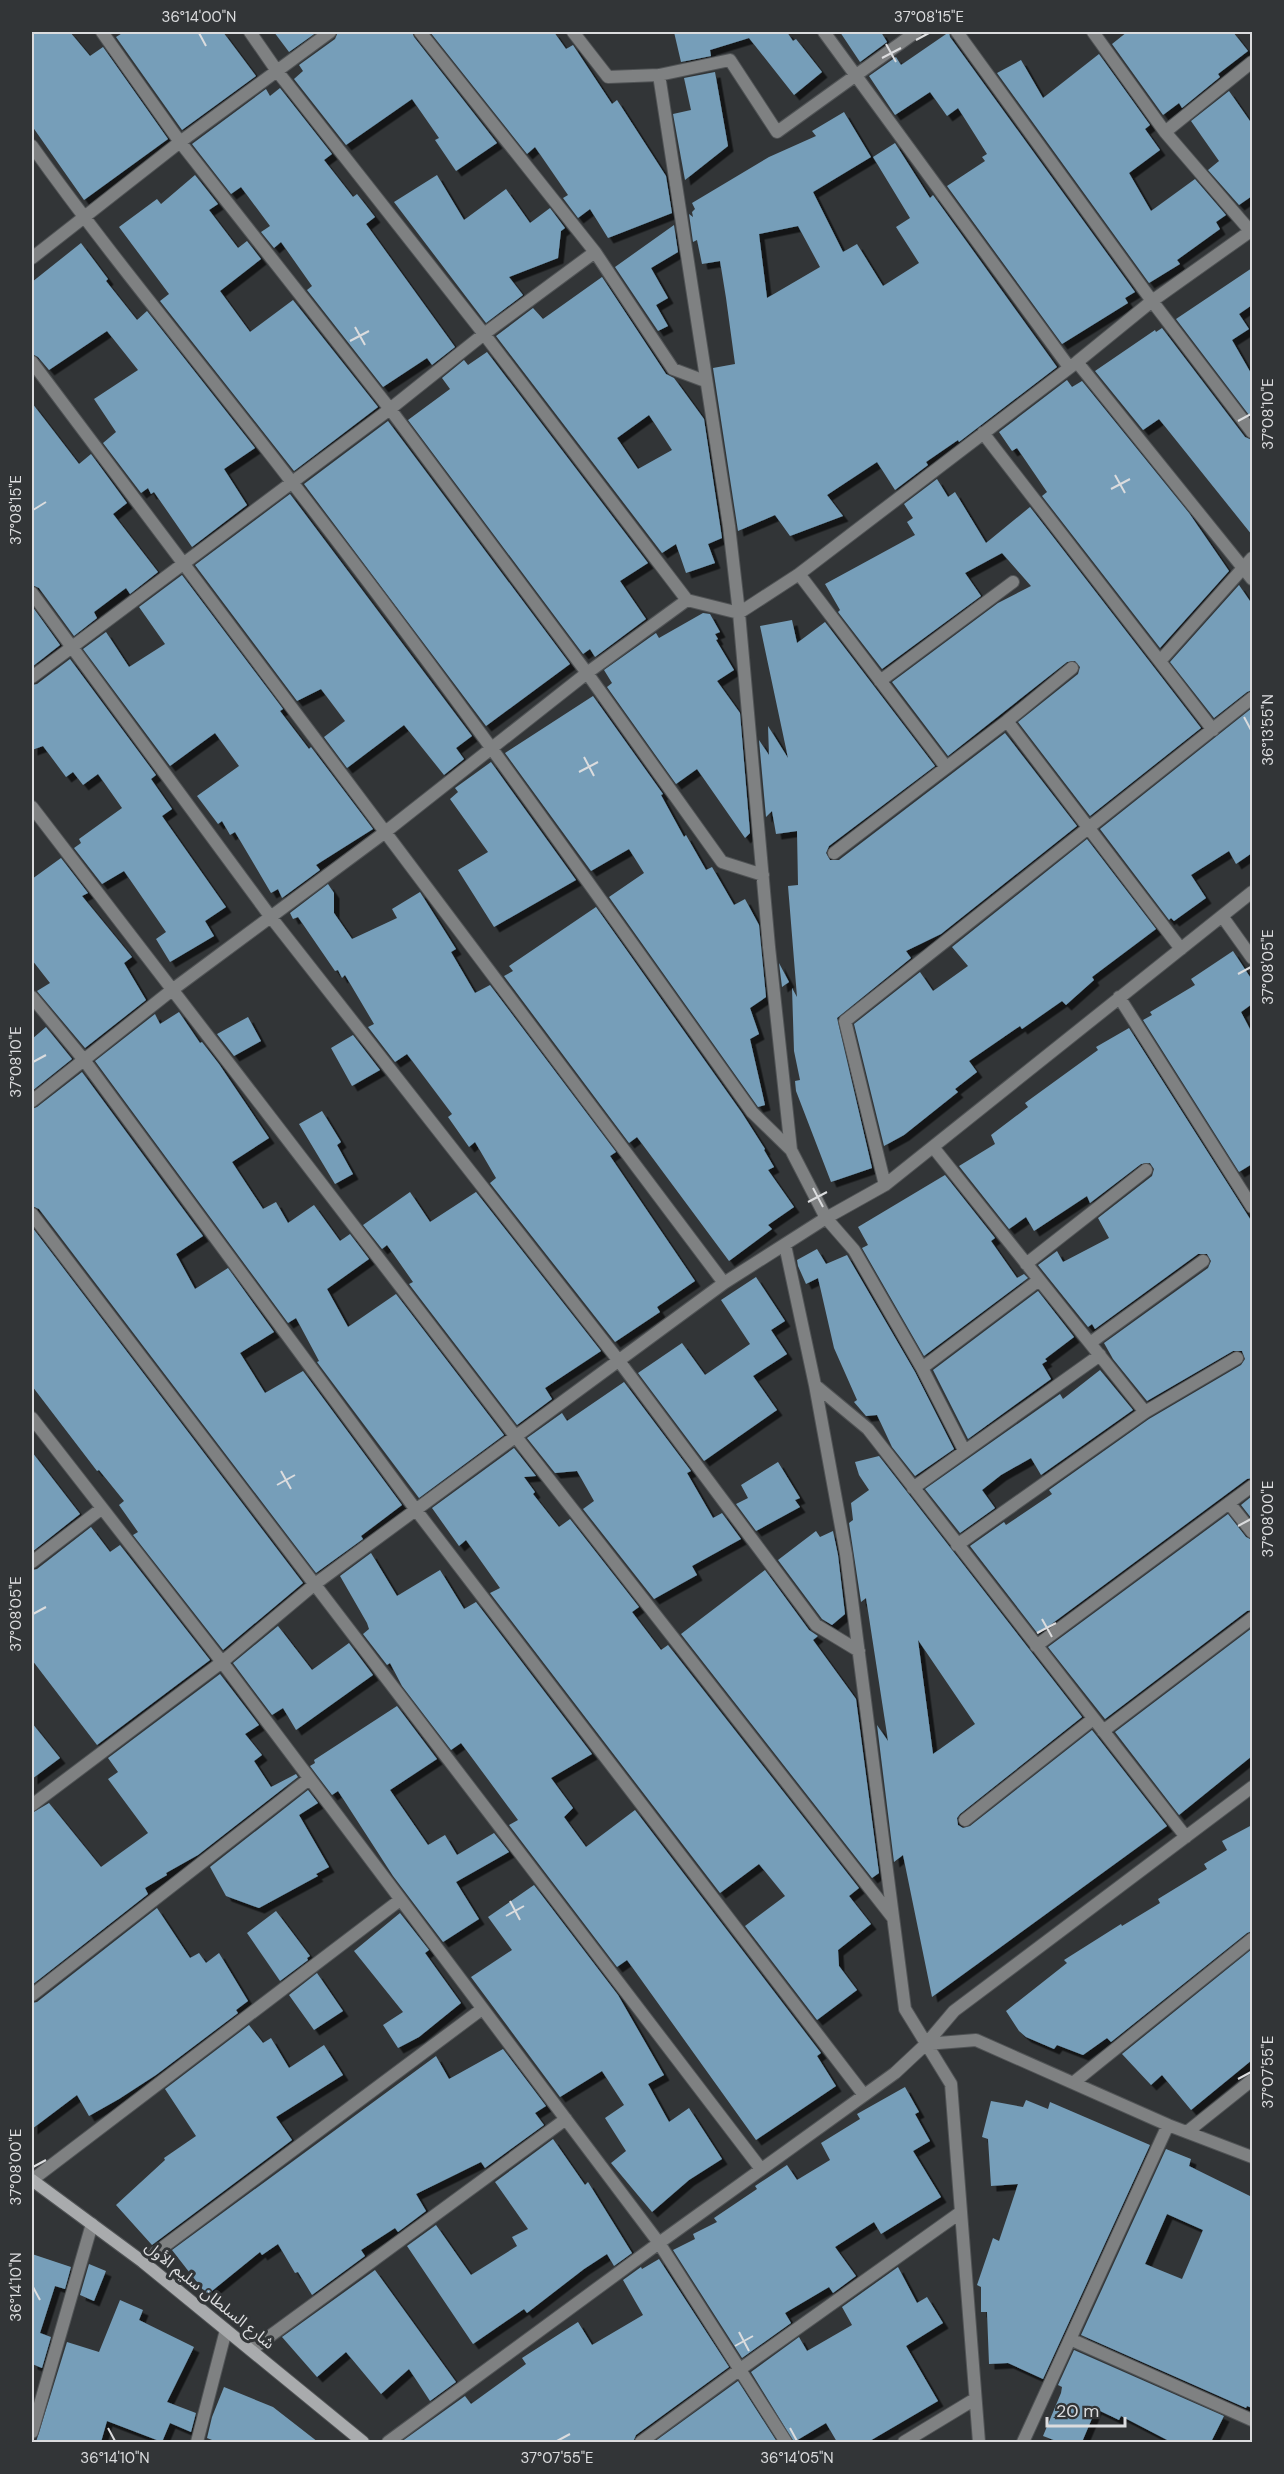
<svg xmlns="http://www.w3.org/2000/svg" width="1284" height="2474" font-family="'DM Sans','Noto Sans Arabic',sans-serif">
  <defs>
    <filter id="shadow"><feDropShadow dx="5.5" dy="5.5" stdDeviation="0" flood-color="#0009"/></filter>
  </defs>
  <rect width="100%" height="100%" fill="#323537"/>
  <path fill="#769eb9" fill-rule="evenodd" filter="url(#shadow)" d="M32,32H70L90,56L103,47L168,139L84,200L32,126Z
    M124,32H223L256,76L182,130L116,37Z
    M274,32H317L289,52Z
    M338,32H412L414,37L497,143L456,171L435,140L439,138L412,99L346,145L294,79L303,71L299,65L335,39Z
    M430,32H554L566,49L573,45L612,104L617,100L666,176L672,213L608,238L590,209L578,218L563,198L568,195L535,147L527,154Z
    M674,32H787L793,41L796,39L822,72L794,95L749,38L710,50L711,56L681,62Z
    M840,32H881L887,42L860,62Z
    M949,32L950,37L1135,292L1125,298L1128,303L1062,344L947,186L985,161L982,157L987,154L958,108L947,116L930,92L895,115L869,76L896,57L901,65Z
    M1127,32H1233L1248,51L1218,74L1220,77L1182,108L1179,103L1163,115L1112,44Z
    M1099,54L1150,125L1145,129L1160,150L1129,173L1151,211L1195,179L1226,215L1216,222L1220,229L1177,260L1180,264L1149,283L997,73L1021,60L1043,98Z
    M715,72L728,146L685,180L673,114L691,110L684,78Z
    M280,88L332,154L324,160L353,197L357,194L375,217L366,224L455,347L432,365L427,358L383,387L307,290L312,286L281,242L274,248L261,232L270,226L241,187L231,194L192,144L266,89L270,96Z
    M1229,91L1252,124V196L1239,205L1208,170L1219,161L1191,121Z
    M844,112L871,157L813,192L843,252L857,244L883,286L919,263L896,227L910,218L873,157L895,143L930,198L933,195L1057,367L959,442L958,440L926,462L928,465L895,490L877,462L827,495L843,516L790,536L775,515L738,531L713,368L735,364L726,298L720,261L702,264L697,240L693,242L689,214L693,217L692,212L695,209L692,203L769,157L816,136L812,131ZM798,226L820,267L767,298L759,234Z
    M195,175L218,204L209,210L238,248L247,241L261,259L220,291L250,332L293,300L378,407L294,471L160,301L169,294L119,227L157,199L161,204Z
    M437,175L464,220L506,189L530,223L550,208L565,228L561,231L558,258L509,277L523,295L486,323L394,202Z
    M674,225L678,252L651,268L668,298L656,305L668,326L658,331L615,267Z
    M81,243L108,279L106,281L137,320L147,311L255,448L224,469L247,505L192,547L154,492L151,494L148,488L141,493L103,443L116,432L94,399L138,370L107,331L49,370L38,357L32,354V282Z
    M1252,268V305L1239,314L1249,329L1232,340L1252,375V419L1176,319Z
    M602,277L666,374L674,378L704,419L722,538L708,544L715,563L686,573L676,544L662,553L496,336L533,308L543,319ZM649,415L672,450L638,469L617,438Z
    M1162,328L1245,437L1252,440V535L1159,419L1143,430L1095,371L1155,330L1156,332Z
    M487,352L648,563L620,581L646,619L595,657L590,649L583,654L408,420L450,389L442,378L464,360L468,365Z
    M1067,380L1072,387L1082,381L1189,513L1229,571L1160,648L1042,496L1047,492L1017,448L1012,451L999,432Z
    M32,403L79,464L91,454L127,503L113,514L158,572L130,594L126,588L94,612L97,618L74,636L39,588L32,585Z
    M388,421L570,664L486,726L304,484Z
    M937,479L948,497L955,492L986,543L1030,507L1201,728L1090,816L1018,722L1078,674L1080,667L1075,661L1067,662L948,756L892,682L998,603L1031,586L1002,553L965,573L981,596L882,669L838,612L840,610L825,584L915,535L907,522L913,518L904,504Z
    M290,494L472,736L456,748L464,759L444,775L404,725L347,768L324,737L345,721L321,689L297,701L195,565Z
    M182,575L283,709L280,711L309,749L311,747L373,829L316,865L320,870L282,898L278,889L271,893L235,832L230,835L222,821L218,824L197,796L239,766L215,733L170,766L83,649L106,632L129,667L165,644L139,607Z
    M1239,585L1252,604V690L1247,692L1214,718L1170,662Z
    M32,606L60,645L32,667Z
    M703,613L710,614L720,632L715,634L718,639L716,640L734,670L717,681L740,713L750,833L745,838L697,769L676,784L607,687L612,683L604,670L656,633L659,638Z
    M792,620L797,643L825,622L935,766L829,846L826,853L830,860H839L1005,733L1077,826L941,934L906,951L911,958L837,1018L872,1168L831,1182L796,1091L795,1081L800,1080L794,1051L792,988L797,997L788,886L798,885L797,831L776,834L772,811L766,817L759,740L769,755L768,726L788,758L760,626Z
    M70,659L156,775L151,779L172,809L162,816L226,907L205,921L214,936L170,962L156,939L166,932L124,871L102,884L74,848L81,843L79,839L122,808L98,774L83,785L73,772L66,777L43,746L32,750V685L37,684Z
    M593,696L663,794L661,795L684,837L686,835L706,870L712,867L734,905L745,899L759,925L766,997L750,1008L759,1034L750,1039L765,1105L758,1107L609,897L644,873L629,849L591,871L505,753Z
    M1252,708V853L1236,864L1229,851L1191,875L1206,898L1174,921L1171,918L1169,920L1100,829Z
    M491,762L576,880L494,927L458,870L488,852L450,799L458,792L455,788Z
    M1087,839L1156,929L1092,977L1094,980L1066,1005L1062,1001L1022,1029L1020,1026L969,1061L977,1072L955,1089L958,1092L904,1135L884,1146L854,1024L920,972L933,991L968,966L952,947Z
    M61,858L88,893L82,896L132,957L124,963L146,1000L85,1048L37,991L50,983L32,960V879Z
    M328,884L334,893V913L352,939L397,918L392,909L420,892L456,949L451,952L475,993L490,985L616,1152L610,1156L695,1281L657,1307L660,1312L615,1342L490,1183L496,1178L475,1142L469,1147L448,1117L452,1114L407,1054L395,1062L368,1027L374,1024L345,975L342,978L338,970L335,971L298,917L293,919L290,913Z
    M596,907L742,1113L765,1149L764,1150L774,1167L768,1170L794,1207L768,1225L772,1229L729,1261L637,1137L629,1143L504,976L513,971L509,966Z
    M1233,951L1252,980V1004L1241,1012L1252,1033V1164L1239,1172L1143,1020L1152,1015L1150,1012L1195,985L1191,979Z
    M779,963L789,982L782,987Z
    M179,1012L200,1043L202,1042L219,1064L269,1138L232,1162L263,1209L276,1202L288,1223L314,1205L340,1241L350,1234L369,1259L327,1289L348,1327L396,1294L504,1435L419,1498L317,1362L319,1361L296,1318L288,1323L95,1061L155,1014L160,1024Z
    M248,1017L261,1041L234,1056L217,1034Z
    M46,1027L72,1059L32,1091V1039Z
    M1129,1028L1252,1222V1478L1247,1479L1038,1634L970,1546L1004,1522L1006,1525L1052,1494L1049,1490L1149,1419L1241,1365L1245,1359L1242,1351H1233L1147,1401L1113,1359L1104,1343L1208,1268L1211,1261L1207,1254H1198L1095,1329L1092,1324L1088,1327L1038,1265L1057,1251L1063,1262L1109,1238L1098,1218L1152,1176L1154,1169L1150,1163L1141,1164L1090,1203L1087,1196L1034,1231L1026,1217L1009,1229L959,1166L995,1144L991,1135L1028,1107L1025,1103L1098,1050L1096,1047Z
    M353,1035L380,1070L352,1086L331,1048Z
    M82,1072L203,1236L176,1254L195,1289L228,1268L274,1332L240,1353L265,1393L303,1371L402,1505L361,1536L363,1539L316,1573L39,1209L32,1206V1109L37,1107Z
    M322,1111L341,1142L337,1145L353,1174L335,1184L299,1124Z
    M945,1175L995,1238L991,1241L1017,1278L1024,1274L1028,1278L924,1356L862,1248L868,1245L858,1227Z
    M410,1192L430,1222L476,1192L601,1351L545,1388L552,1399L517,1425L409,1284L413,1282L387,1245L382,1249L363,1225Z
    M32,1227L303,1583L223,1650L133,1535L138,1532L119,1505L124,1501L99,1470L97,1471L32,1386Z
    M817,1249L826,1264L847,1255L915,1372L954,1449L915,1476L892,1447L877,1415L866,1416L854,1402L857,1400L834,1348L818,1278L806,1284L798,1266L797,1260Z
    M756,1277L785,1321L771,1330L787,1354L753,1376L777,1410L704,1461L638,1373L682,1343L705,1375L750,1344L721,1300Z
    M1038,1291L1074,1337L1045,1359L1047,1361L1042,1364L1051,1379L968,1439L933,1370Z
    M1100,1370L1133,1410L1041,1475L1031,1458L1001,1475L982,1490L995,1508L960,1533L925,1489L1060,1394L1063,1399Z
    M624,1382L691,1471L687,1473L713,1518L722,1513L741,1539L692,1566L697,1575L654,1599L583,1509L594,1501L577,1471L555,1473L527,1438L562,1413L567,1421Z
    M514,1448L536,1476L524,1477L535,1492L533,1494L559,1527L570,1519L639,1607L632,1612L661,1650L668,1645L859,1888L849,1896L871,1924L838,1950L839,1966L857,1990L817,2020L745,1926L785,1896L759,1864L720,1893L490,1593L500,1588L466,1540L459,1546L432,1508Z
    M32,1452L80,1514L32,1552Z
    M879,1456L1082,1717L960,1814L957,1818L958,1825L963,1828L970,1826L1092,1730L1167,1826L932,1997L903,1855L894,1862L877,1725L888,1741L866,1598L861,1602L849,1523L853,1520L851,1503L869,1490L859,1475L855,1462ZM918,1640L975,1724L933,1754Z
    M778,1462L800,1498L795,1500L800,1507L756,1531L736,1504L748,1498L741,1485Z
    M1252,1496V1519L1241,1505Z
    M1228,1514L1246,1537L1252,1540V1610L1247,1611L1105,1719L1048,1647Z
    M91,1527L110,1552L120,1545L210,1660L97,1745L32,1660V1570L37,1569Z
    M816,1531L820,1537L833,1531L838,1555L845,1614L832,1625L822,1619L778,1560Z
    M371,1553L397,1596L440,1570L464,1609L476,1602L592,1754L551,1778L573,1808L564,1817L586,1847L635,1810L821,2053L817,2056L836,2086L756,2140L627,1960L617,1967L509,1825L518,1820L461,1743L451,1750L402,1686L390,1663L387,1665L363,1634L369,1629L367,1623L340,1576Z
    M765,1570L809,1630L818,1636L813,1640L856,1699L879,1873L872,1878L681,1634Z
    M278,1626L312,1670L349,1643L373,1675L296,1730L283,1708L272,1715L233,1663Z
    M1252,1628V1756L1179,1815L1115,1732Z
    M220,1674L259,1725L245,1734L262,1755L254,1761L271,1787L296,1774L298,1777L198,1855L166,1873L167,1875L145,1888L148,1894L32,1985V1813L49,1803L101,1867L148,1833L108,1779L118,1772L108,1758Z
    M397,1706L437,1759L390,1790L428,1845L445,1835L457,1855L494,1833L509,1852L456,1882L479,1919L443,1942L393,1876L338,1791L332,1795L310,1766L315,1763L314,1760Z
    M32,1723L60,1758L32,1779Z
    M308,1790L318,1803L299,1815L329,1867L316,1874L318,1876L259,1908L226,1896L210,1867Z
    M1252,1825V1931L1247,1933L1111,2042L1107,2038L1083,2055L1057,2045L1054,2049L1026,2037L1019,2031L1006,2011L1067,1963L1064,1960L1121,1924L1122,1926L1160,1903L1158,1899L1207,1869L1204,1864L1227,1850L1222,1841Z
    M534,1885L618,1995L664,2075L648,2084L669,2122L689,2108L722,2159L689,2180L652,2212L611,2163L626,2151L605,2118L624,2105L602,2071L560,2097L471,1977L512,1950L488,1917Z
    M157,1908L190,1958L199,1953L206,1963L219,1953L248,2001L236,2010L238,2013L156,2075L119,2099L89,2116L77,2095L32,2129V2003L37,2002Z
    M276,1911L310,1956L307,1958L308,1960L280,1981L247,1933Z
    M400,1913L429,1950L425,1953L461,2003L419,2037L398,2048L383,2025L403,2012L354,1951Z
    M1252,1949V2060L1191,2110L1162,2075L1151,2085L1122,2054Z
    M317,1973L343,2011L314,2030L289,1995Z
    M249,2025L263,2043L271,2038L289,2068L324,2045L343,2075L276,2117L292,2140L152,2245L116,2205L165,2160L164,2158L196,2136L165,2089Z
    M503,2049L546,2106L535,2113L544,2125L485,2168L481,2162L416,2194L426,2211L398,2232L395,2228L361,2250L365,2256L312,2295L298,2272L295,2273L278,2244L262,2255L260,2252L207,2295L172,2250L436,2056L449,2079Z
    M905,2087L919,2112L915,2114L930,2141L913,2151L941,2197L881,2234L874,2222L835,2247L856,2276L833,2293L829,2287L785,2313L791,2323L742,2358L673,2250L695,2239L693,2234L717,2222L714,2218L757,2189L755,2186L787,2165L797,2180L830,2160L821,2143L860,2119L857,2114Z
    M1026,2100L1048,2109L1050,2102L1150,2145L1043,2379L1008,2363L989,2364L987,2312H981V2287L977,2285L993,2238L999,2241L1018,2184L991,2186L988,2139L982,2137L991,2101L1023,2107Z
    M553,2139L585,2185L588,2182L632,2253L614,2266L607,2254L584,2269L527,2313L524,2309L473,2344L407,2246L436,2225L471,2275L517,2246L512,2237L528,2229L495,2182Z
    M1166,2149L1191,2159L1189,2166L1252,2197V2408L1247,2406L1246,2408L1081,2335ZM1167,2214L1203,2230L1182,2279L1145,2264Z
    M32,2254L71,2267L65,2289L55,2286L40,2333L51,2337L42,2368L32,2364Z
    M659,2259L729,2367L636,2435L633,2442H401L465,2396L471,2404L526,2364L522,2358L578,2322L592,2345L643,2315L623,2280L641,2267L642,2269Z
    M89,2264L106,2271L94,2301L80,2295Z
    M898,2267L917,2303L927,2297L943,2323L906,2346L938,2401L868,2442H837L826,2423L794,2442L751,2372L799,2337L807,2351L852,2325L842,2307Z
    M375,2270L456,2382L430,2401L409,2369L381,2394L346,2352L317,2377L282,2337Z
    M120,2300L143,2310L139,2320L194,2347L167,2402L196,2413L191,2432L170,2423L162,2442L107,2421L101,2442H36L67,2342L99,2352Z
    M1074,2350L1224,2416L1211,2442H1171L1121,2416L1119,2420L1096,2409L1082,2442H1059L1043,2436L1061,2393L1062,2387L1058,2385Z
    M738,2381L777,2442H654Z
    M224,2387L273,2407L318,2442H217L207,2438L212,2417Z"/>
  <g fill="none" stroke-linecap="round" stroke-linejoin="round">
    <g stroke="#505355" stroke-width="14">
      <path id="street" d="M102,32L180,142L390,409L587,673L722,862L763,875
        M250,32L277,71L484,334L687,600
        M420,32L595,252L673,369L705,381
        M573,32L608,77L659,75L730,60L777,132L916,32
        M824,32L1069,367
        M957,32L1152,301L1252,432
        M1093,32L1165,132L1252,233
        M659,75L729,526L739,613L769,947L791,1150L826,1218L854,1250L922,1368L964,1450
        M1165,132L1252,62
        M32,146C114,261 205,369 291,481C451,687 601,900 752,1112L791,1150
        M32,258L180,142L330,32
        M32,362L724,1283
        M1077,362L1252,579
        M983,433L1213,730
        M799,574L946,767
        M32,593L270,916L619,1361L816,1625L859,1651
        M1160,661L1252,558
        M32,677L390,409L484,334L595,252
        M880,681L1013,582
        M1007,721L1181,949
        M32,807L516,1437L893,1918
        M834,853L1007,721L1072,668
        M1222,916L1252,958
        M32,997L84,1060L416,1510L864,2095
        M1119,997L1252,1207
        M32,1101L172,990L384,833L587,673L687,600L739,613L799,574L1077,362L1152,301L1252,230
        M933,1147L1145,1412
        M885,1185L845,1021L1252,698
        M32,1214L761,2169
        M785,1245L815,1385L846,1554L905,2009L951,2084L979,2442
        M1026,1264L1146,1170
        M1090,1343L1203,1261
        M922,1368L1039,1280
        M815,1385L868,1429L1186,1837
        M32,1418L222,1662L659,2243L786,2442
        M913,1488L1100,1355
        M1229,1503L1252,1532
        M957,1545L1145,1412L1237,1358
        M32,1562L101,1509
        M1036,1646L1252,1486
        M1103,1731L1252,1618
        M32,1805L222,1662L315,1584L724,1283L826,1218L885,1185L1252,892
        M965,1820L1093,1719
        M32,1995L309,1779
        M926,2044L954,2011L1252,1787
        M1073,2083L1252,1939
        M1187,2132L1252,2080
        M32,2180L400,1900
        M143,2262L482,2009
        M1070,2339L1252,2420
        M251,2350L566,2119
        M32,2432L92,2224
        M197,2442L226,2330
        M388,2442L659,2243L895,2073L926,2044L976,2040L1168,2125L1252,2157
        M641,2442L739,2370L961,2212
        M904,2442L975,2399
        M1023,2442L1168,2125"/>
    </g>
    <g stroke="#505355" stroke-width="14">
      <path id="secondary" d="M32,2180L143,2262L363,2442"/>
    </g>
    <use href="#street" stroke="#7f8182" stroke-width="12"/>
    <use href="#secondary" stroke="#a9abad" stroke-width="12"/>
  </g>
  <path fill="none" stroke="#dbdcde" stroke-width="2" d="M199,33L206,46M916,40L929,33M886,44L896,62M882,58L901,48M355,327L365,345M350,341L369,331M1238,421L1251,414M1115,475L1125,493M1111,489L1130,479M33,510L46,502M1244,717L1251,730M584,757L594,776M579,772L598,762M1238,974L1251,967M33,1062L46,1055M813,1188L823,1207M808,1202L827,1192M281,1471L291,1489M277,1485L295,1475M1238,1526L1251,1519M33,1614L46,1607M1042,1619L1052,1637M1037,1633L1056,1623M510,1901L520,1920M506,1916L524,1906M1238,2079L1251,2072M33,2167L46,2160M33,2287L40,2300M739,2332L749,2351M735,2346L753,2336M108,2428L115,2441M790,2428L797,2441M557,2441L570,2434"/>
  <g text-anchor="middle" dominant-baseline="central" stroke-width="6" stroke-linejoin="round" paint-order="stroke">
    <g font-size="16" fill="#dbdcde" stroke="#323537">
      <text transform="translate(210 2295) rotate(39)">شارع السلطان سليم الأول</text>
    </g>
  </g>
  <rect width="1284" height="2474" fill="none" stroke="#323537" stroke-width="66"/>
  <path d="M1047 2417v9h78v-9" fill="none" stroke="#dbdcde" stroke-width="3"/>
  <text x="1056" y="2417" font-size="18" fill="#dbdcde" stroke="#323537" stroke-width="4.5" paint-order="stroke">20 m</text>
  <rect x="33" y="33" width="1218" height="2408" fill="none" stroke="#dbdcde" stroke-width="2"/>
  <g font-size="15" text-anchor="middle" fill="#dbdcde">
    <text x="199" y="22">36°14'00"N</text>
    <text x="929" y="22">37°08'15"E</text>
    <text transform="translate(1268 414) rotate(-90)" y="5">37°08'10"E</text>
    <text transform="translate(16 510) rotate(-90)" y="5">37°08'15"E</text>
    <text transform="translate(1268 730) rotate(-90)" y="5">36°13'55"N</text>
    <text transform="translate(1268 967) rotate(-90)" y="5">37°08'05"E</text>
    <text transform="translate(16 1062) rotate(-90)" y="5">37°08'10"E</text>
    <text transform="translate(1268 1519) rotate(-90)" y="5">37°08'00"E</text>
    <text transform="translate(16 1614) rotate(-90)" y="5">37°08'05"E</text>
    <text transform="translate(1268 2072) rotate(-90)" y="5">37°07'55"E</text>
    <text transform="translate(16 2167) rotate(-90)" y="5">37°08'00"E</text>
    <text transform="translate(16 2287) rotate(-90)" y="5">36°14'10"N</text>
    <text x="115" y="2463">36°14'10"N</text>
    <text x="557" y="2463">37°07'55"E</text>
    <text x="797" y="2463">36°14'05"N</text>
  </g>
</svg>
